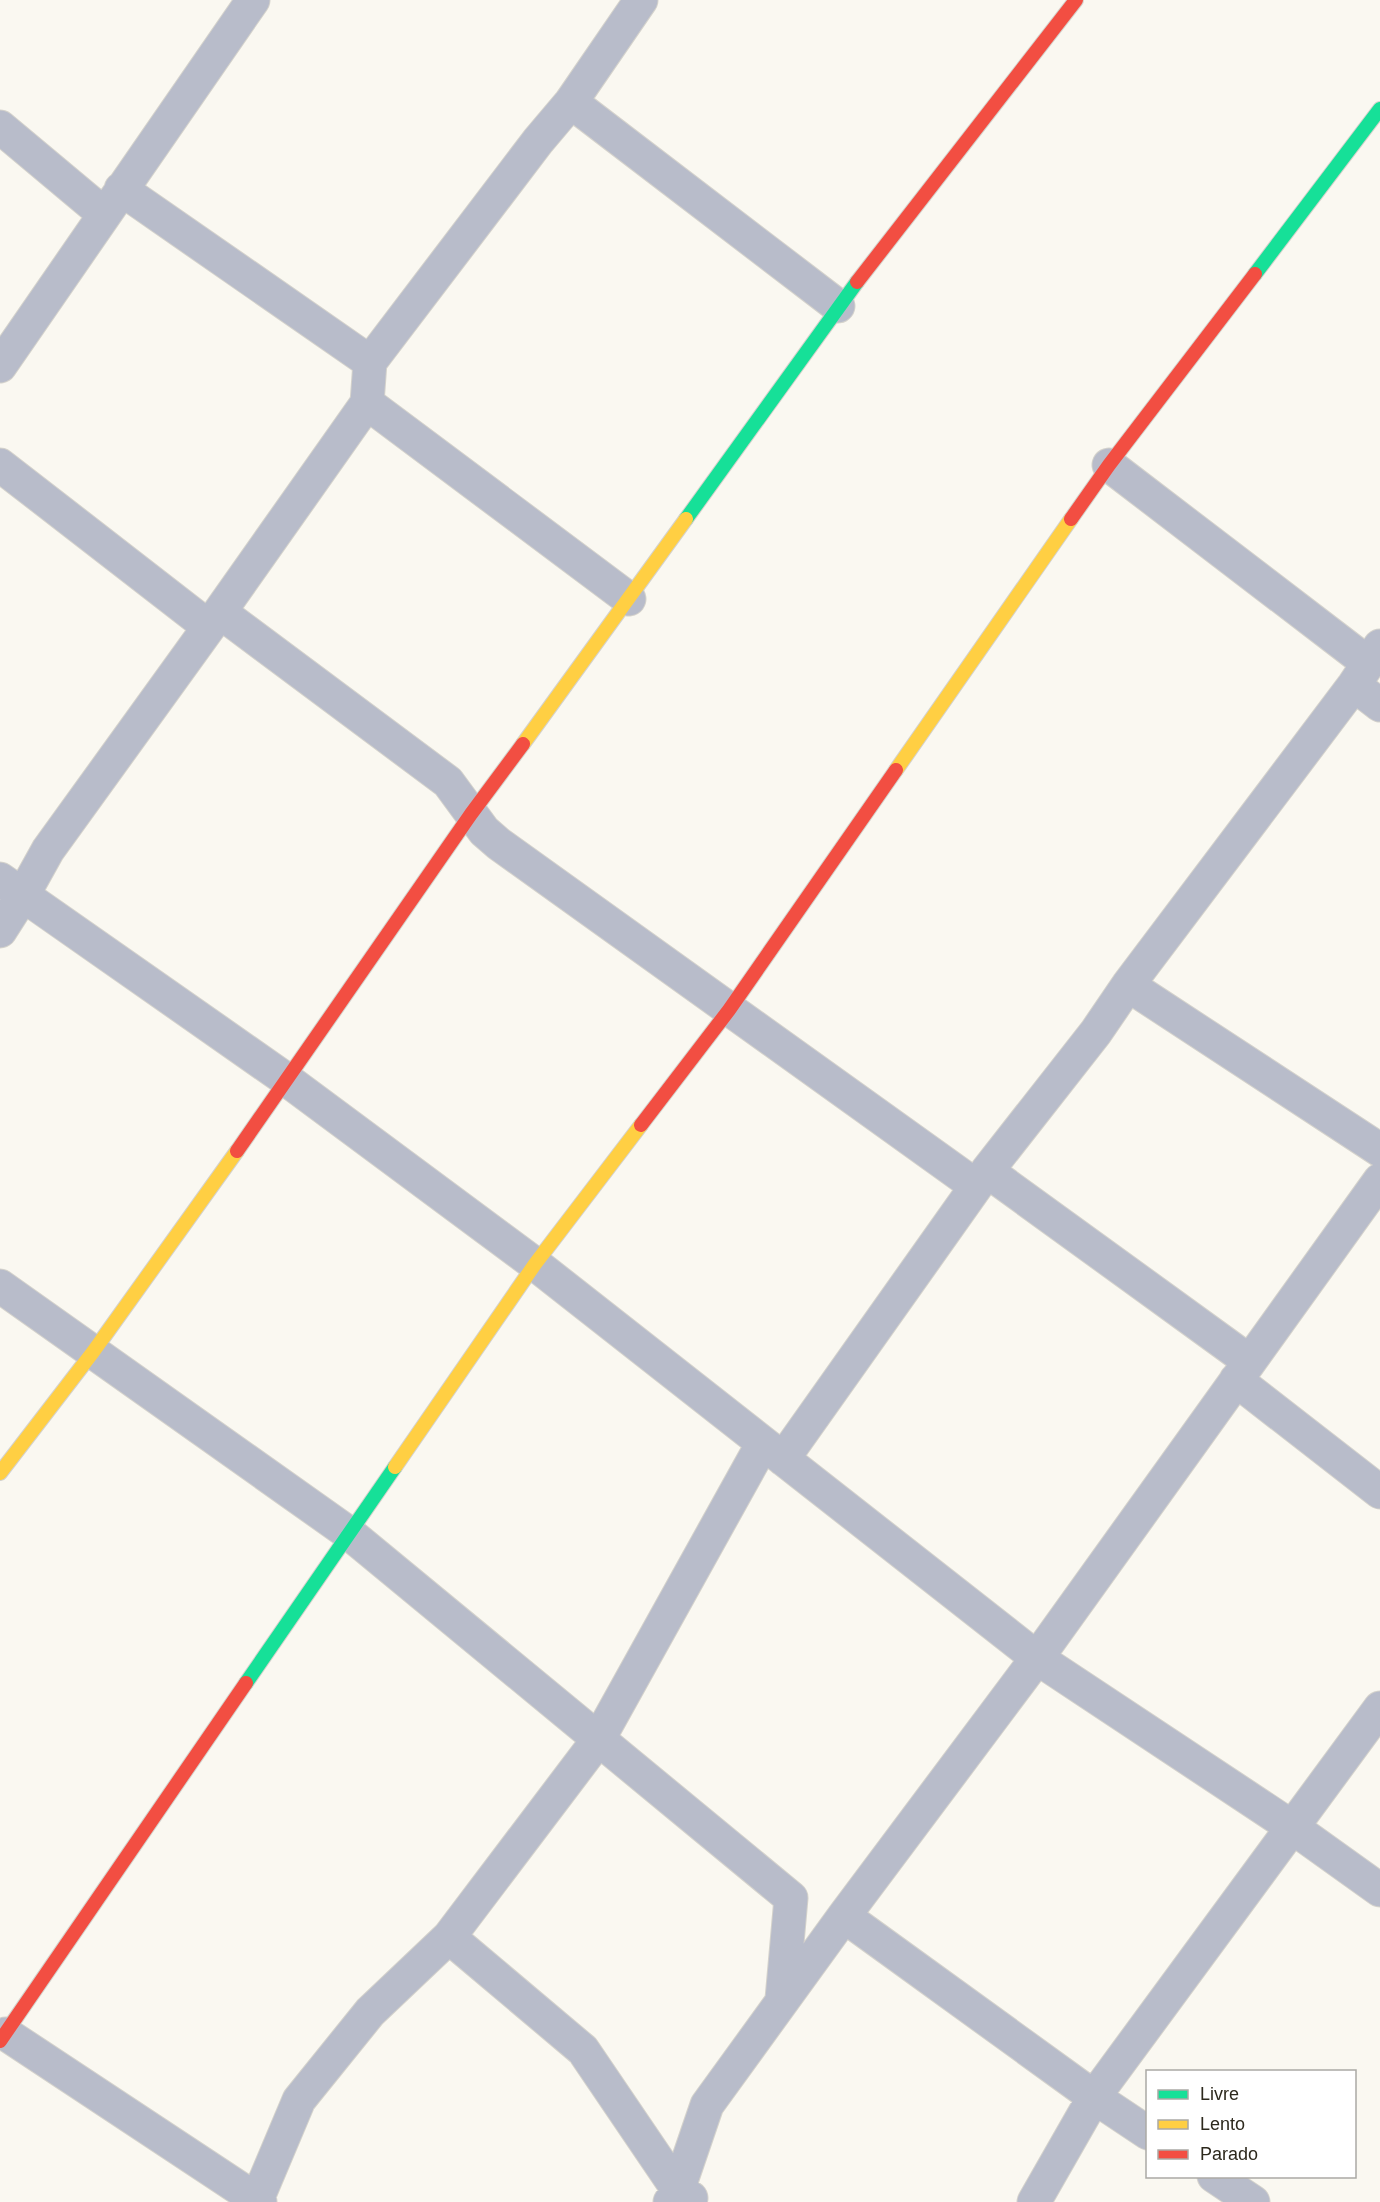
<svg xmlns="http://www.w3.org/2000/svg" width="1380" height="2202" font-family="Arial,sans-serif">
  <rect width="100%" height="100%" fill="#faf8f1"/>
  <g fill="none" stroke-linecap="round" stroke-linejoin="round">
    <g stroke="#d4d2cc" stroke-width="35">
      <path id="street" d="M571,102L838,306
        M0,127L104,214
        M121,189L370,362
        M0,366L253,0
        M367,403L629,599
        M0,465L209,627
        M1109,465L1368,663
        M220,612L448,782L484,831L499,844L976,1186
        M1354,685L1380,705
        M0,879L287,1080L535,1264L1037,1658L1292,1827L1380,1890
        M0,931L23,895L48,850L209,627L367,403L370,362L538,141L571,102L641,0
        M1128,985L1380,1150
        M987,1171L1249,1361
        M0,1286L350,1534L791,1898L782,1999
        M1236,1380L1380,1492
        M783,1459L987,1171L1096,1032L1128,985L1354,685L1380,646
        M844,1916L1094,2097L1148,2133
        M449,1937L583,2050L678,2190L691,2198
        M6,2034L260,2202
        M1214,2176L1253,2202
        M256,2202L299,2100L370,2012L449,1937L598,1740L763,1443
        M670,2202L678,2190L707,2105L844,1916L1037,1658L1380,1180
        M1034,2202L1094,2097L1380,1708"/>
    </g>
    <g stroke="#d4d2cc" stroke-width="16">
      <path id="fast" d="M1255,274L1380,109
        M686,519L857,282
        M246,1683L395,1467"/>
    </g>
    <g stroke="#d4d2cc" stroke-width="16">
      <path id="slow" d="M523,744L686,519
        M896,770L1071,519
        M395,1467L535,1264L641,1125
        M0,1473L93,1352L237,1151"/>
    </g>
    <g stroke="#d4d2cc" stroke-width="16">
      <path id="jam" d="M857,282L1076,0
        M1071,519L1109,465L1255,274
        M641,1125L729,1010L896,770
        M237,1151L471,814L523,744
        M0,2041L246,1683"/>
    </g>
    <use href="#street" stroke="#b8bcca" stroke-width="33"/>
    <use href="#fast" stroke="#16e098" stroke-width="14"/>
    <use href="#slow" stroke="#ffcf43" stroke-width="14"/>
    <use href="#jam" stroke="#f24e42" stroke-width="14"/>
  </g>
  <rect x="1146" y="2070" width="210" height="108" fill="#ffffff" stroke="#aba9a5" stroke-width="1.5"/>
  <rect x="1158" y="2090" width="30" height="9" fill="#16e098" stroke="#aba9a5" stroke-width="1.5"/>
  <text x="1200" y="2100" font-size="18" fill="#2d291d">Livre</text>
  <rect x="1158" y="2120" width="30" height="9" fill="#ffcf43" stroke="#aba9a5" stroke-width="1.5"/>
  <text x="1200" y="2130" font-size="18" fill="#2d291d">Lento</text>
  <rect x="1158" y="2150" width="30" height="9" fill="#f24e42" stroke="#aba9a5" stroke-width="1.5"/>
  <text x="1200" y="2160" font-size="18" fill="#2d291d">Parado</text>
</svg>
